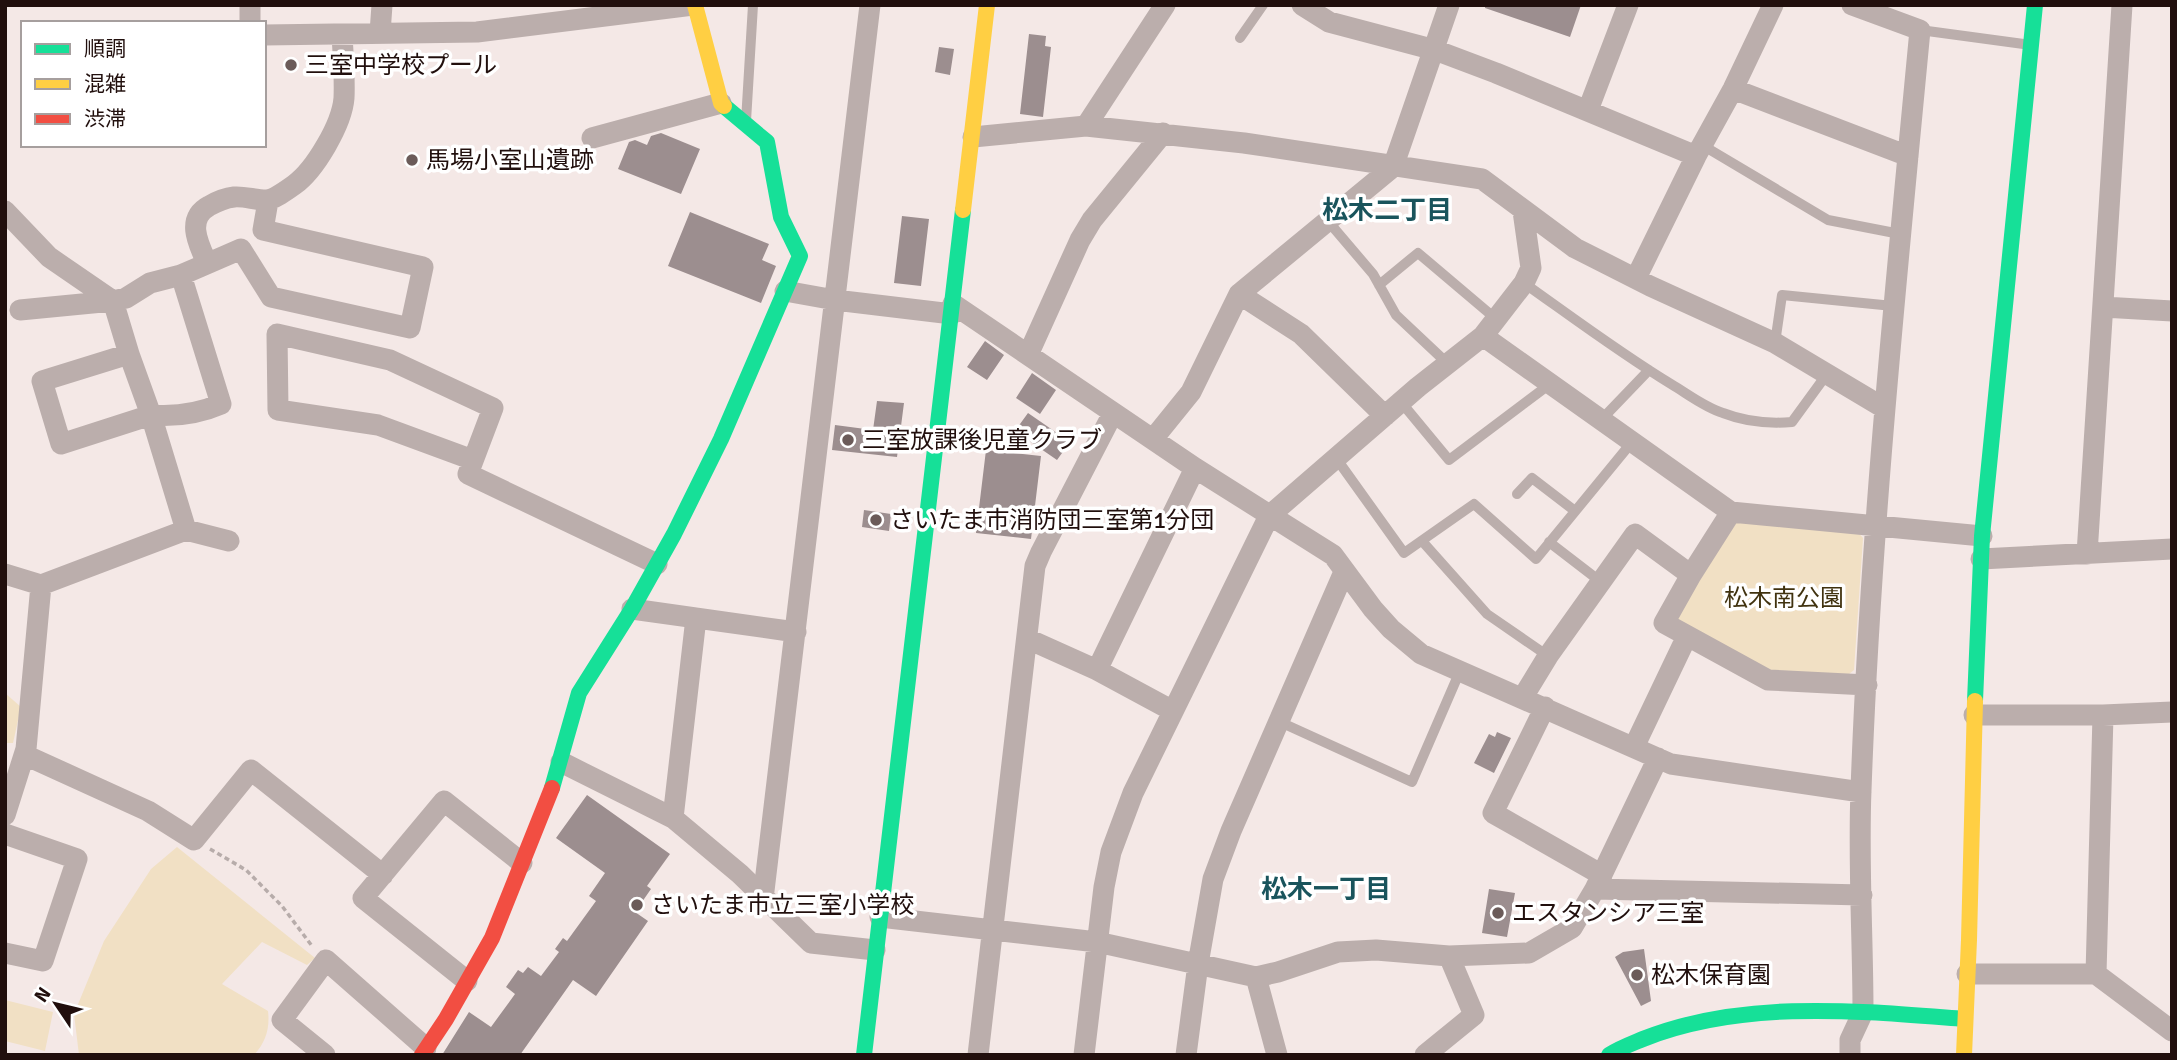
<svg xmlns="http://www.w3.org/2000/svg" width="2177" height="1060" font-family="Signika,'Noto Sans JP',sans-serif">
  <rect width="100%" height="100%" fill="#f4e8e6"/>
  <path fill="#f1e0c4" d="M1730,521L1855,529L1863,538L1854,670L1849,674L1765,673L1679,625L1674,615Z
    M5,693L21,707L13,743H5Z
    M177,847L315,958L307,965L262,942L222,984L268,1011C270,1028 266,1042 254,1055H79L74,1014L104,941L151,869Z
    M5,1000L53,1012L45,1051L5,1041Z"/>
  <path fill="#9c8e8f" d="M1485,5H1581L1570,37L1485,8Z
    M1029,34L1046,36L1045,46L1051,47L1043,117L1020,114Z
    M939,47L954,49L950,75L935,72Z
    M661,133L700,149L681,194L618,169L629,142L635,140L647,145L651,136Z
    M690,212L769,244L762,260L776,266L761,303L668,266Z
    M902,216L929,219L921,286L894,283Z
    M985,341L1004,355L987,380L967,367Z
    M1032,373L1056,390L1040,414L1016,398Z
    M877,401L904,403L897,457L832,450L835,425L873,430Z
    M1028,413L1070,442L1057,460L1015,431Z
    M986,450L1041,456L1031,539L976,533Z
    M864,510L891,514L889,531L862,527Z
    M1497,732L1511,738L1494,773L1474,763L1489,734L1495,737Z
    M587,795L670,854L647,886L651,889L635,912L648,921L596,996L573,980L520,1055H442L469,1012L491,1027L515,994L506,987L518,970L523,973L528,967L541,976L559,952L555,949L563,938L567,941L596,901L589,896L605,873L556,838Z
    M1489,889L1515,893L1507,937L1482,933Z
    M1644,949L1651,1001L1641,1006L1615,957L1623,952Z"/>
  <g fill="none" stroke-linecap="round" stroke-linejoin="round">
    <path stroke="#b7acaa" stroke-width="3.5" stroke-dasharray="5 3.5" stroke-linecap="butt" d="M210,849L246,870L282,906L312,946"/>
    <path stroke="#bbaeac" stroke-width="10" d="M1920,30L2031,45
      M1240,38L1263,5
      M746,121L753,5
      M1702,145L1828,220L1900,234
      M1327,220L1373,274L1396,315L1447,363
      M1524,283C1572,317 1620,353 1671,384C1688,394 1704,407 1723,413C1746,422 1768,424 1792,422L1827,374
      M1379,285L1418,253L1496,319
      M1775,343L1782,295L1893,306
      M1401,402L1449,460L1550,384
      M1601,420L1649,370
      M1336,458L1404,553L1474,504L1536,559L1632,442
      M1517,494L1532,478L1575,511
      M1422,541L1487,614L1548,656
      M1549,542L1601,582
      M1280,722L1412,782L1460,671"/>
    <path stroke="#bbaeac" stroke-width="21" d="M1302,5L1329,22L1435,50L1496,73L1696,156
      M250,23V5
      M380,33L382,5
      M264,35L477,32L693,5
      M1733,89L1908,156
      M1588,110L1628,5
      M1086,126L1165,5
      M973,137L1086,126L1244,143L1482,179L1575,248L1650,286L1775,343L1884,408
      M592,138L721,103
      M5,211L49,257L113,301L126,298L150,283L181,275L241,249L271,297L410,328L423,267L263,230L268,201
      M207,263C199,245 185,219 209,206C216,202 225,198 234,197C244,196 255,200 266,200C273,200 287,190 294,185C315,170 342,124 344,98C345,77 343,55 342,34
      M181,275L221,404C198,414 177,417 151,415L186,530
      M1636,278L1696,156L1733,89L1773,5
      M785,291L835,300L952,314
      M1239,294L1301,334L1385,416
      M953,304L1195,468L1333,555L1373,609L1391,629L1421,654L1671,764L1861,792
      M2103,307L2172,311
      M20,310L113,301L129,354L151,415L61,444L42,381L129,354
      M1483,336L1731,512L1982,536
      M1028,355L1080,240L1092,220L1163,133
      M1153,439L1191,392L1239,294L1393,167L1449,5
      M473,460L378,425L278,410L277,334L390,360L493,408L468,474L657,564
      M1731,512L1691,575L1664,623L1768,680L1867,685
      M2087,554L2122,5
      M1981,559L2172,549
      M5,574L41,585L186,530L229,541
      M632,609L796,632
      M1028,639L1097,670L1173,711
      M1097,670L1195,468
      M1523,697L1548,656L1635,534L1691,575
      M1545,707L1493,813L1602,875
      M1974,715H2103L2172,712
      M2103,715L2096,974L2172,1031
      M1634,747L1687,636
      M25,755L148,811L194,840L251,770L383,875
      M561,762L673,818L740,874L811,943L875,950
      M5,815L26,749L41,585
      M673,818L696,618
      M5,834L77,859L43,961L5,953
      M1595,889L1862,895
      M763,899L870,5
      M880,917L1097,942L1256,977L1278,972L1338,952L1376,950L1449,956L1529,953L1572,928L1595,889L1658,758
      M1967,974H2096
      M1256,977L1277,1055
      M467,981L363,898L444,801L522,863
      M325,1055L282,1020L326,960L426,1048
      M978,1055L1035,566L1041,552L1113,413
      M1084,1055L1104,887L1111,852L1133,793L1269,516L1418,387L1483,336L1524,283L1531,268L1523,211
      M1186,1055L1198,964L1213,879L1231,831L1344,572
      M1425,1055L1474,1015L1449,956
      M1850,1055V1040L1863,1012C1863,938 1858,863 1861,790C1870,536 1896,283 1920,30L1852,5"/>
    <path stroke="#16e098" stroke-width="16" d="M1975,701L1982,536L2035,5
      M552,788L579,693L632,609L674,534L721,439L800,256L781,217L767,142L724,106
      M864,1055L963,210
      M1609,1055C1620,1048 1631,1044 1643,1039C1743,999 1859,1011 1964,1019"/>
    <path stroke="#ffcf43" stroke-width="16" d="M695,5L721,103L724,106
      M963,210L987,5
      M1964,1055L1969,940L1975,701"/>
    <path stroke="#f24e42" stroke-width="16" d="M422,1055L446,1019L492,938L552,788"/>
  </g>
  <g fill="#6b5b59" stroke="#fff" stroke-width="2.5">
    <circle cx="291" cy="65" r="7"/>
    <circle cx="412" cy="160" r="7"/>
    <circle cx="848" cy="440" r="7"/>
    <circle cx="876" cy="520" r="7"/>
    <circle cx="637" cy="905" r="7"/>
    <circle cx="1498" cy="913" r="7"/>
    <circle cx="1637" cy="975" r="7"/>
  </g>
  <g text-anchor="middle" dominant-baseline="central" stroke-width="7" stroke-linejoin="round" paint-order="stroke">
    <g font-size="24" fill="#210f0d" stroke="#fff" text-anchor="start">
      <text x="305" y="65">三室中学校プール</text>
      <text x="426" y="160">馬場小室山遺跡</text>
      <text x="862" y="440">三室放課後児童クラブ</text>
      <text x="890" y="520">さいたま市消防団三室第1分団</text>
      <text x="651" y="905">さいたま市立三室小学校</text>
      <text x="1512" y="913">エスタンシア三室</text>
      <text x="1651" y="975">松木保育園</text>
    </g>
    <g font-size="24" fill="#40320f" stroke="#fff">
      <text x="1784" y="598">松木南公園</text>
    </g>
    <g font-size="26" font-weight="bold" fill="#19545c" stroke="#fff">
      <text x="1387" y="211">松木二丁目</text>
      <text x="1326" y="890">松木一丁目</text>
    </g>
  </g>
  <rect width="2177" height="1060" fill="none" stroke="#210f0d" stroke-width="14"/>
  <rect x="21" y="21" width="245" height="126" fill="#ffffff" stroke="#a69f9e" stroke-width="2"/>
  <rect x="35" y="44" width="35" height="10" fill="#16e098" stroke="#a69f9e" stroke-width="2"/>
  <text x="84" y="56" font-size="21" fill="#210f0d">順調</text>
  <rect x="35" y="79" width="35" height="10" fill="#ffcf43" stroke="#a69f9e" stroke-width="2"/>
  <text x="84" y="91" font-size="21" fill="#210f0d">混雑</text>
  <rect x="35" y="114" width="35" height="10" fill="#f24e42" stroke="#a69f9e" stroke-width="2"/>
  <text x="84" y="126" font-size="21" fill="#210f0d">渋滞</text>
  <g transform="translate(56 1004) rotate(305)" stroke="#ffffff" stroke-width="5" paint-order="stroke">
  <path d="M0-5L12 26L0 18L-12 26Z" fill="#210f0d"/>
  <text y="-10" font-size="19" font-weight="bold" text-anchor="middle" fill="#210f0d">N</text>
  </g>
</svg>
